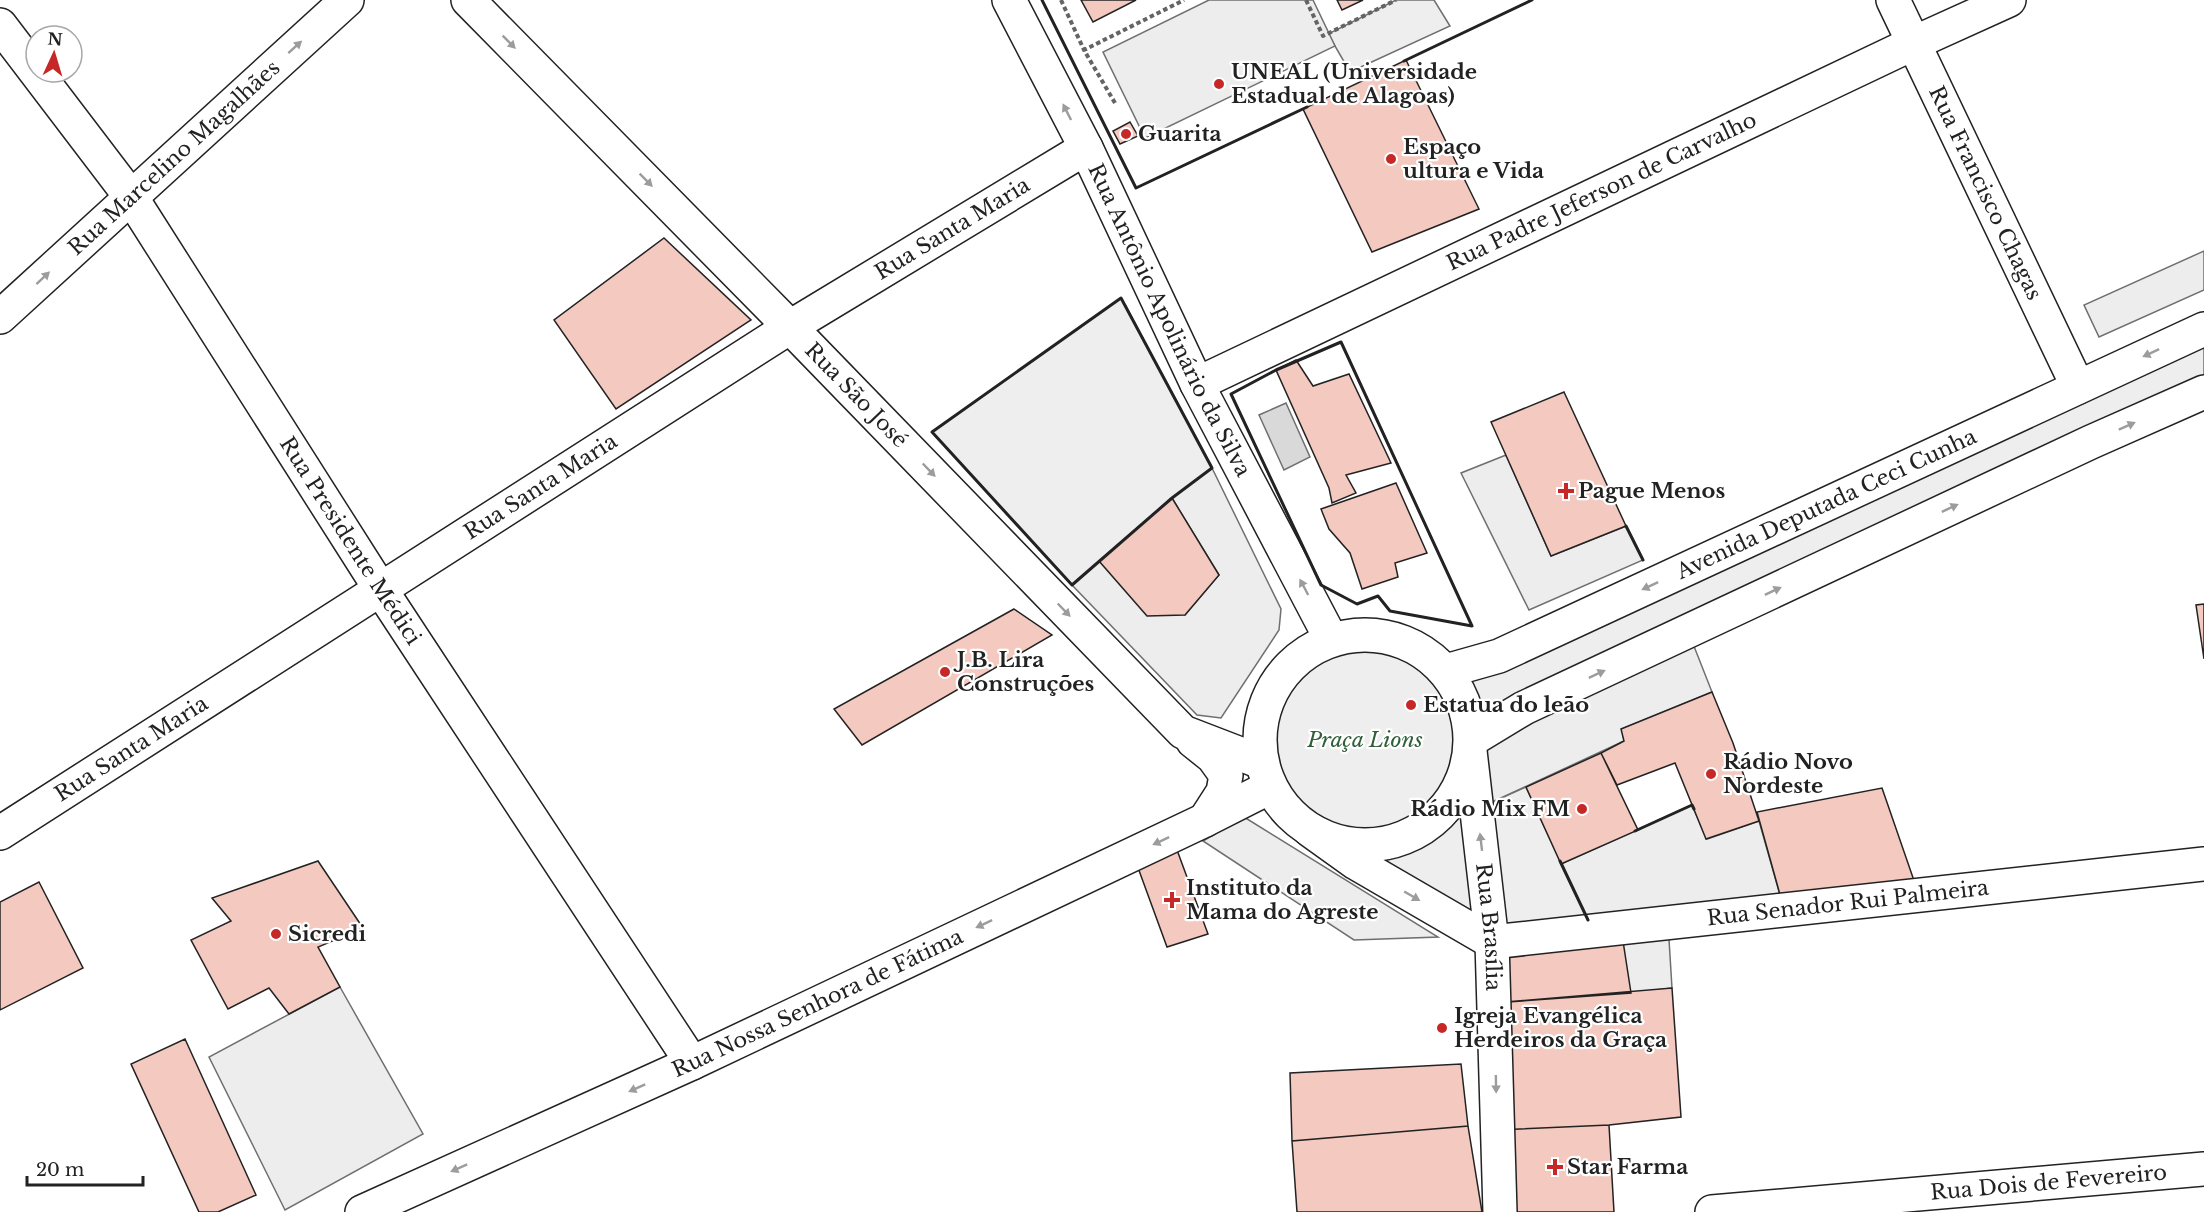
<svg xmlns="http://www.w3.org/2000/svg" width="2204" height="1212" font-family="'Libre Baskerville',serif">
  <rect width="100%" height="100%" fill="#fff"/>
  <path fill="#eee" stroke="#6f6f6f" stroke-width="1.5" d="M1396,0H1434L1450,26L1350,72L1328,34Z
    M1121,298L1212,468L1172,498L1072,585L932,432Z
    M2204,329V396L1524,708L1477,809L1526,787L1593,931L1492,942L1310,830L1284,809L1270,787L1261,762L1265,701L1281,674L1331,639L1372,634L1413,645L1446,671Z"/>
  <path fill="#ededed" stroke="#6f6f6f" stroke-width="1.5" d="M1209,0H1313L1335,46L1145,138L1103,52Z
    M2204,251V290L2099,337L2084,305Z
    M1506,455L1551,556L1626,526L1643,560L1529,610L1461,473Z
    M1212,468L1281,609L1279,630L1221,718L1197,715L1072,585L1099,561L1185,615L1219,575L1172,498Z
    M1688,631L1712,692L1622,729L1624,741L1477,809L1470,751Z
    M1692,805L1707,839L1759,821L1784,909L1668,923L1672,988L1631,993L1593,931L1561,864Z
    M1244,817L1438,937L1354,940L1203,841Z
    M340,987L423,1134L285,1210L209,1057Z"/>
  <path fill="#d9d9d9" stroke="#6f6f6f" stroke-width="1.5" d="M1286,403L1310,457L1284,470L1259,415Z"/>
  <path fill="#f3c9c0" stroke="#222" stroke-width="1.5" d="M1081,0H1136L1093,22Z
    M1337,0H1363L1342,10Z
    M1406,60L1479,209L1372,252L1303,109Z
    M1130,122L1138,136L1120,144L1113,131Z
    M664,238L751,320L616,409L554,320Z
    M1296,360L1313,386L1349,374L1391,463L1346,475L1356,493L1332,503L1329,488L1276,370Z
    M1564,392L1626,526L1551,556L1491,422Z
    M1396,483L1427,553L1395,563L1398,577L1362,589L1350,553L1329,529L1321,509Z
    M1172,498L1219,575L1185,615L1147,616L1099,561Z
    M2204,604V659L2196,605Z
    M1014,609L1052,635L862,745L834,709Z
    M1712,692L1733,743L1759,821L1706,839L1675,763L1617,785L1601,753L1624,741L1621,729Z
    M1601,753L1638,830L1561,864L1526,787Z
    M1882,788L1919,895L1784,909L1757,812Z
    M1177,850L1208,934L1167,947L1137,865Z
    M318,861L363,928L318,947L340,987L289,1014L269,988L228,1009L191,940L231,921L212,898Z
    M39,882L83,968L0,1010V902Z
    M1621,928L1631,993L1494,1003L1492,942Z
    M1672,988L1681,1117L1609,1125L1497,1130L1494,1003Z
    M185,1039L256,1195L218,1212H199L131,1064Z
    M1461,1064L1468,1126L1292,1141L1290,1073Z
    M1609,1125L1614,1212H1500L1497,1130Z
    M1468,1126L1482,1212H1297L1292,1141Z"/>
  <g fill="none" stroke-linecap="round" stroke-linejoin="round">
    <g stroke="#222" stroke-width="36">
      <g id="minor">
        <path id="s1" d="M468,0L790,327L1183,732L1261,762"/>
        <path id="s2" d="M1009,0L1086,148L1197,384L1331,639"/>
        <path id="s3" d="M1893,0L2078,387"/>
        <path id="s4" d="M0,25L131,197L381,590L692,1063"/>
        <path id="s5" d="M0,317L347,0"/>
        <path id="s6" d="M1197,384L1914,43L2009,0"/>
        <path d="M1193,741L1213,757L1226,775L1223,792L1205,820"/>
        <path id="s7" d="M1470,751L1492,942L1500,1212"/>
        <path d="M1310,830L1356,863L1492,942"/>
        <path id="s8" d="M0,833L790,327L1086,148"/>
        <path id="s9" d="M1492,942L2204,864"/>
        <path id="s10" d="M1712,1212L2204,1169"/>
      </g>
    </g>
    <g stroke="#222" stroke-width="36">
      <g id="primary">
        <circle cx="1365" cy="740" r="105"/>
        <path id="s11" d="M1446,671L1499,656L2204,329"/>
        <path d="M1471,740L1524,708L2091,442L2204,392"/>
        <path id="s12" d="M362,1212L692,1063L1205,820L1270,787"/>
      </g>
    </g>
    <path stroke="#646464" stroke-width="4" stroke-dasharray="4.5 3" stroke-linecap="butt" d="M1061,0L1084,50
      M1306,0L1323,36L1396,0
      M1115,103L1084,50L1184,0"/>
    <use href="#minor" stroke="#fff" stroke-width="33"/>
    <use href="#primary" stroke="#fff" stroke-width="33"/>
    <path stroke="#222" stroke-width="3" d="M1042,0L1136,188L1307,107
      M1404,61L1532,0
      M1121,298L1212,468L1172,498L1072,585L932,432Z
      M1341,342L1472,626L1390,611L1378,596L1357,604L1321,585L1231,394L1276,370Z
      M1626,526L1643,560
      M1635,831L1692,805L1694,809
      M1560,861L1588,920"/>
  </g>
  <defs><path id="oneway-solid" d="M-6-.8H1V-3.2L6.5 0L1 3.2V.8H-6Z" transform="scale(1.5)"/></defs>
  <g fill="#9c9c9c">
    <use href="#oneway-solid" transform="translate(509 42) rotate(45)"/>
    <use href="#oneway-solid" transform="translate(295 47) rotate(-42)"/>
    <use href="#oneway-solid" transform="translate(1067 112) rotate(-117)"/>
    <use href="#oneway-solid" transform="translate(646 180) rotate(45)"/>
    <use href="#oneway-solid" transform="translate(43 278) rotate(-43)"/>
    <use href="#oneway-solid" transform="translate(2151 353) rotate(155)"/>
    <use href="#oneway-solid" transform="translate(2127 426) rotate(-24)"/>
    <use href="#oneway-solid" transform="translate(929 470) rotate(46)"/>
    <use href="#oneway-solid" transform="translate(1950 508) rotate(-25)"/>
    <use href="#oneway-solid" transform="translate(1650 586) rotate(155)"/>
    <use href="#oneway-solid" transform="translate(1304 587) rotate(-118)"/>
    <use href="#oneway-solid" transform="translate(1773 591) rotate(-25)"/>
    <use href="#oneway-solid" transform="translate(1064 610) rotate(46)"/>
    <use href="#oneway-solid" transform="translate(1597 674) rotate(-25)"/>
    <use href="#oneway-solid" transform="translate(1161 841) rotate(155)"/>
    <use href="#oneway-solid" transform="translate(1481 842) rotate(-97)"/>
    <use href="#oneway-solid" transform="translate(1412 896) rotate(30)"/>
    <use href="#oneway-solid" transform="translate(984 924) rotate(155)"/>
    <use href="#oneway-solid" transform="translate(1496 1084) rotate(89)"/>
    <use href="#oneway-solid" transform="translate(637 1088) rotate(156)"/>
    <use href="#oneway-solid" transform="translate(459 1168) rotate(156)"/>
  </g>
  <g fill="#c62828" stroke="#fff" stroke-width="2">
    <circle cx="1219" cy="84" r="6"/>
    <circle cx="1126" cy="134" r="6"/>
    <circle cx="1391" cy="159" r="6"/>
    <path d="M1563 482h6v6h6v6h-6v6h-6v-6h-6v-6h6z"/>
    <circle cx="945" cy="672" r="6"/>
    <circle cx="1411" cy="705" r="6"/>
    <circle cx="1711" cy="774" r="6"/>
    <circle cx="1582" cy="809" r="6"/>
    <path d="M1169 891h6v6h6v6h-6v6h-6v-6h-6v-6h6z"/>
    <circle cx="276" cy="934" r="6"/>
    <circle cx="1442" cy="1028" r="6"/>
    <path d="M1552 1158h6v6h6v6h-6v6h-6v-6h-6v-6h6z"/>
  </g>
  <g text-anchor="middle" dominant-baseline="central" stroke-width="4.5" stroke-linejoin="round" paint-order="stroke">
    <g font-size="21" font-weight="bold" fill="#222" stroke="#fff" text-anchor="start">
      <text x="1231" y="72">UNEAL (Universidade<tspan x="1231" dy="24">Estadual de Alagoas)</tspan></text>
      <text x="1138" y="134">Guarita</text>
      <text x="1403" y="147">Espaço<tspan x="1403" dy="24">ultura e Vida</tspan></text>
      <text x="1578" y="491">Pague Menos</text>
      <text x="957" y="660">J.B. Lira<tspan x="957" dy="24">Construções</tspan></text>
      <text x="1423" y="705">Estatua do leão</text>
      <text x="1723" y="762">Rádio Novo<tspan x="1723" dy="24">Nordeste</tspan></text>
      <text x="1570" y="809" text-anchor="end">Rádio Mix FM</text>
      <text x="1186" y="888">Instituto da<tspan x="1186" dy="24">Mama do Agreste</tspan></text>
      <text x="288" y="934">Sicredi</text>
      <text x="1454" y="1016">Igreja Evangélica<tspan x="1454" dy="24">Herdeiros da Graça</tspan></text>
      <text x="1567" y="1167">Star Farma</text>
    </g>
    <g font-size="21" fill="#222" stroke="#fff">
      <text stroke="none"><textPath href="#s5" startOffset="236">Rua Marcelino Magalhães</textPath></text>
      <text stroke="none"><textPath href="#s6" startOffset="448">Rua Padre Jeferson de Carvalho</textPath></text>
      <text stroke="none"><textPath href="#s3" startOffset="214">Rua Francisco Chagas</textPath></text>
      <text stroke="none"><textPath href="#s8" startOffset="1128">Rua Santa Maria</textPath></text>
      <text stroke="none"><textPath href="#s2" startOffset="358">Rua Antônio Apolinário da Silva</textPath></text>
      <text stroke="none"><textPath href="#s1" startOffset="554">Rua São José</textPath></text>
      <text stroke="none"><textPath href="#s8" startOffset="642">Rua Santa Maria</textPath></text>
      <text stroke="none"><textPath href="#s11" startOffset="416">Avenida Deputada Ceci Cunha</textPath></text>
      <text stroke="none"><textPath href="#s4" startOffset="624">Rua Presidente Médici</textPath></text>
      <text stroke="none"><textPath href="#s8" startOffset="156">Rua Santa Maria</textPath></text>
      <text stroke="none"><textPath href="#s9" startOffset="358">Rua Senador Rui Palmeira</textPath></text>
      <text stroke="none"><textPath href="#s7" startOffset="177">Rua Brasília</textPath></text>
      <text stroke="none"><textPath href="#s12" startOffset="501">Rua Nossa Senhora de Fátima</textPath></text>
      <text stroke="none"><textPath href="#s10" startOffset="338">Rua Dois de Fevereiro</textPath></text>
    </g>
    <g font-size="21" font-style="italic" fill="#2f5e38" stroke="#fff">
      <text x="1365" y="740">Praça Lions</text>
    </g>
  </g>
  <g transform="translate(54 54) rotate(4)"><circle r="28" fill="#ffffff" stroke="#a7a7a7" stroke-width="1.5"/>
  <path d="M0-4.5L10 22L0 15L-10 22Z" fill="#c62828"/>
  <text y="-9" font-size="16" font-weight="bold" text-anchor="middle" fill="#222222">N</text>
  </g>
  <path d="M27 1176v9h116v-9" fill="none" stroke="#222222" stroke-width="3"/>
  <text x="36" y="1176" font-size="18" fill="#222222" stroke="#ffffff" stroke-width="4.5" paint-order="stroke">20 m</text>
</svg>
